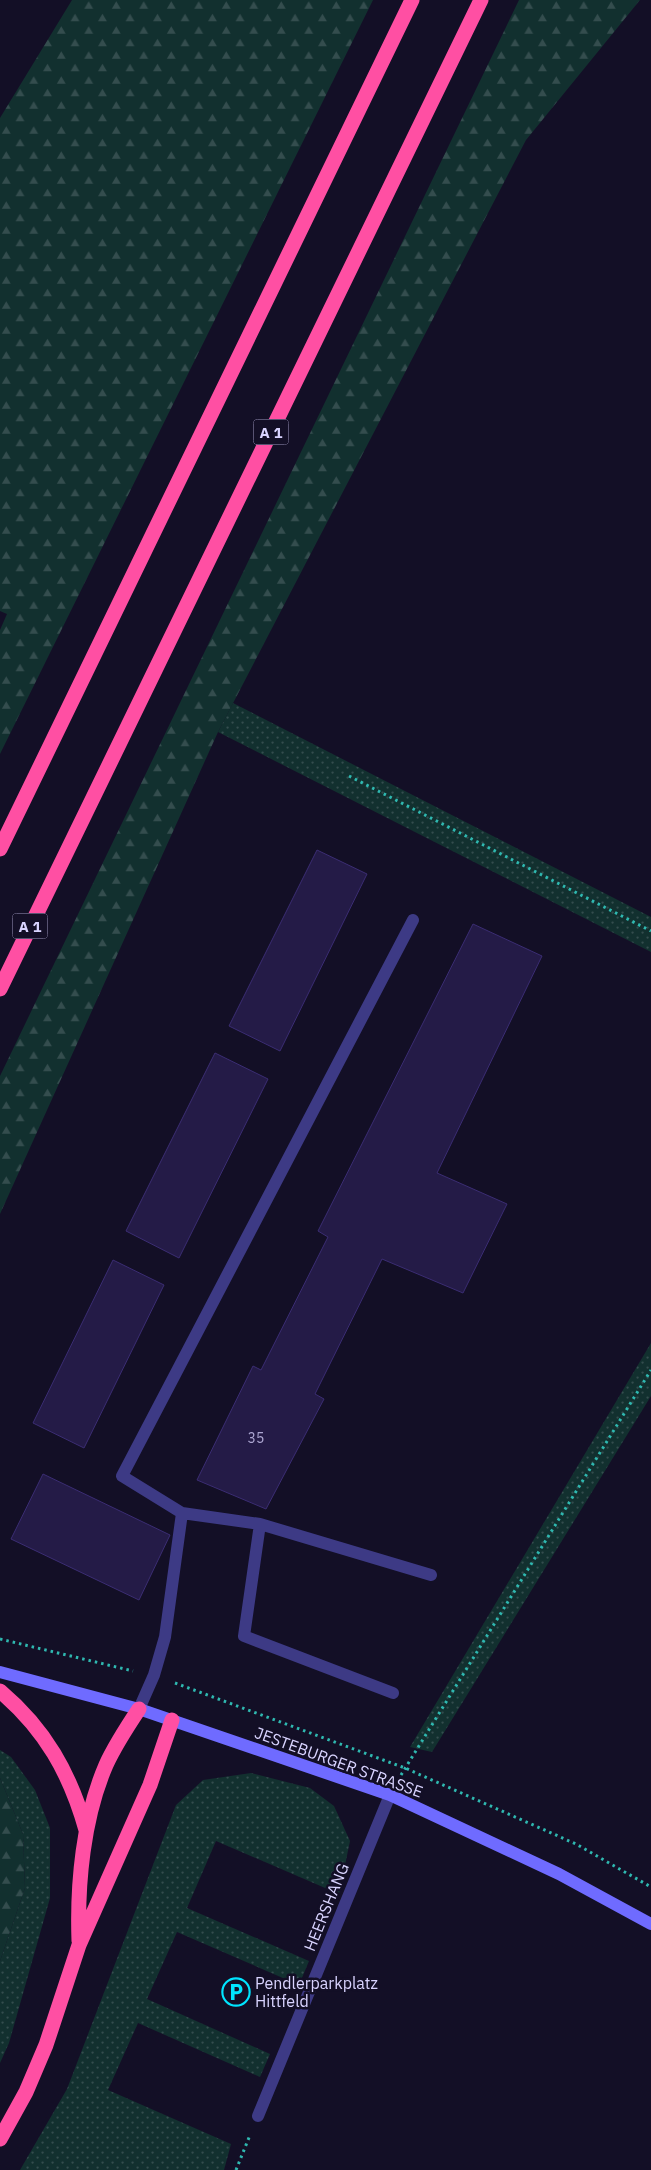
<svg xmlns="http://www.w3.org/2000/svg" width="651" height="2170" font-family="'IBM Plex Sans',sans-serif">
  <defs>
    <pattern id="grass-dots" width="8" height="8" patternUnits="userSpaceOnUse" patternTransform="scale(1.25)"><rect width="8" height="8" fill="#12302f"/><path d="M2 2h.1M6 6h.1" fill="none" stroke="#344d4e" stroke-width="1.8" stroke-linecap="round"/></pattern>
    <pattern id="forest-firs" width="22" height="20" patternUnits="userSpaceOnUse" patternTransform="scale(1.25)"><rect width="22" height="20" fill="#12302f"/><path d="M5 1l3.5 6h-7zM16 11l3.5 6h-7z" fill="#344d4e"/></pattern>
  </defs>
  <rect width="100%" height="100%" fill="#130f26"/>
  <path fill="url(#grass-dots)" d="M233,703L651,917V952L218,732Z
    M651,1343V1396L432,1752L410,1747Z
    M0,1750L11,1757L35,1790L50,1828V1898L9,2043L0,2063V1961L25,1888L23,1834L0,1778Z
    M251,1773L310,1788L334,1806L350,1841L339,1894L216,1841L187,1908L309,1961L299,1985L177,1932L147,1999L270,2054L260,2077L138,2023L108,2090L231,2144L224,2170H20L67,2089L176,1805L203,1780Z"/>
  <path fill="url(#forest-firs)" d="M72,0H373L0,754V630L7,614L0,611V118Z
    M519,0H640L526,140L218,732L0,1214V1076Z
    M0,1778L23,1834L25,1888L0,1961Z"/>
  <path fill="#241b47" stroke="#3b2d73" d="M317,850L367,874L280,1051L229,1026Z
    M473,924L542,956L437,1173L507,1204L463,1293L382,1259L315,1394L324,1399L266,1509L197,1480L253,1366L261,1370L328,1237L318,1231Z
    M215,1053L268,1079L179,1258L126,1231Z
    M113,1260L164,1285L84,1448L33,1423Z
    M43,1474L170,1535L139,1600L11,1539Z"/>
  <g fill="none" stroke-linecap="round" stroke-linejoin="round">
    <path stroke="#2fb8b0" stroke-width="3" stroke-dasharray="2.5 4" stroke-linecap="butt" d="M349,776L651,931
      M0,1639L133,1671
      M175,1683L405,1768L576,1844L651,1887
      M401,1775L651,1370
      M236,2170L250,2135"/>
    <path stroke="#3d3a85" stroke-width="12" d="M182,1513L260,1524L244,1636L393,1693
      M260,1524L431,1575
      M139,1709L154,1675L165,1637L182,1513L122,1476L413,920"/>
    <path stroke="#3d3a85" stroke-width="12" d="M258,2116L390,1795"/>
    <path stroke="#6f6bff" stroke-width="12" d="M0,1672L139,1709L390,1795L559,1874L651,1924"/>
    <path stroke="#ff4fa3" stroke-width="15" d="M0,849L412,0
      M0,989L481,0
      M0,1691C45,1729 70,1773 86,1830
      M79,1941C77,1884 83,1818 106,1765C115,1745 127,1727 139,1709
      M0,2139L26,2092L46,2045L79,1945L150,1785L172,1720"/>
  </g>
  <defs>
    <g id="parking-ring" transform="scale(1.4375)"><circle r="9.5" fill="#130f26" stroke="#00e5ff" stroke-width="1.5"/><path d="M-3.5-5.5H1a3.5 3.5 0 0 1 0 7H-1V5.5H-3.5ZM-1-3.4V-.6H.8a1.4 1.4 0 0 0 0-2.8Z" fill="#00e5ff"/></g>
  </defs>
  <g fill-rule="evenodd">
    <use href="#parking-ring" x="236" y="1992"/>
  </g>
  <g text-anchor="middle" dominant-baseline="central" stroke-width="5" stroke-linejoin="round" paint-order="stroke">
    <g font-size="14" fill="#aca6d1">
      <text x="256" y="1438">35</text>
    </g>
    <g fill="#130f26" stroke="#9e99be" stroke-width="1">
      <rect x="253.5" y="419.5" width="35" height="25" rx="4"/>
      <rect x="12.5" y="913.5" width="35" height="25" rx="4"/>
    </g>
    <g font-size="15" font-weight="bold" fill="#d9d4ff">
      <text x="271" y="432">A 1</text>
      <text x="30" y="926">A 1</text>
    </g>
    <g font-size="16" fill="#d9d4ff" stroke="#130f26">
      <text transform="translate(339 1762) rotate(20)">JESTEBURGER STRASSE</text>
      <text transform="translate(326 1907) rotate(-68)">HEERSHANG</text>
    </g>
    <g font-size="16" fill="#d9d4ff" stroke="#130f26" text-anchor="start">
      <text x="255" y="1983">Pendlerparkplatz<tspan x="255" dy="18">Hittfeld</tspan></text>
    </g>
  </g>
</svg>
